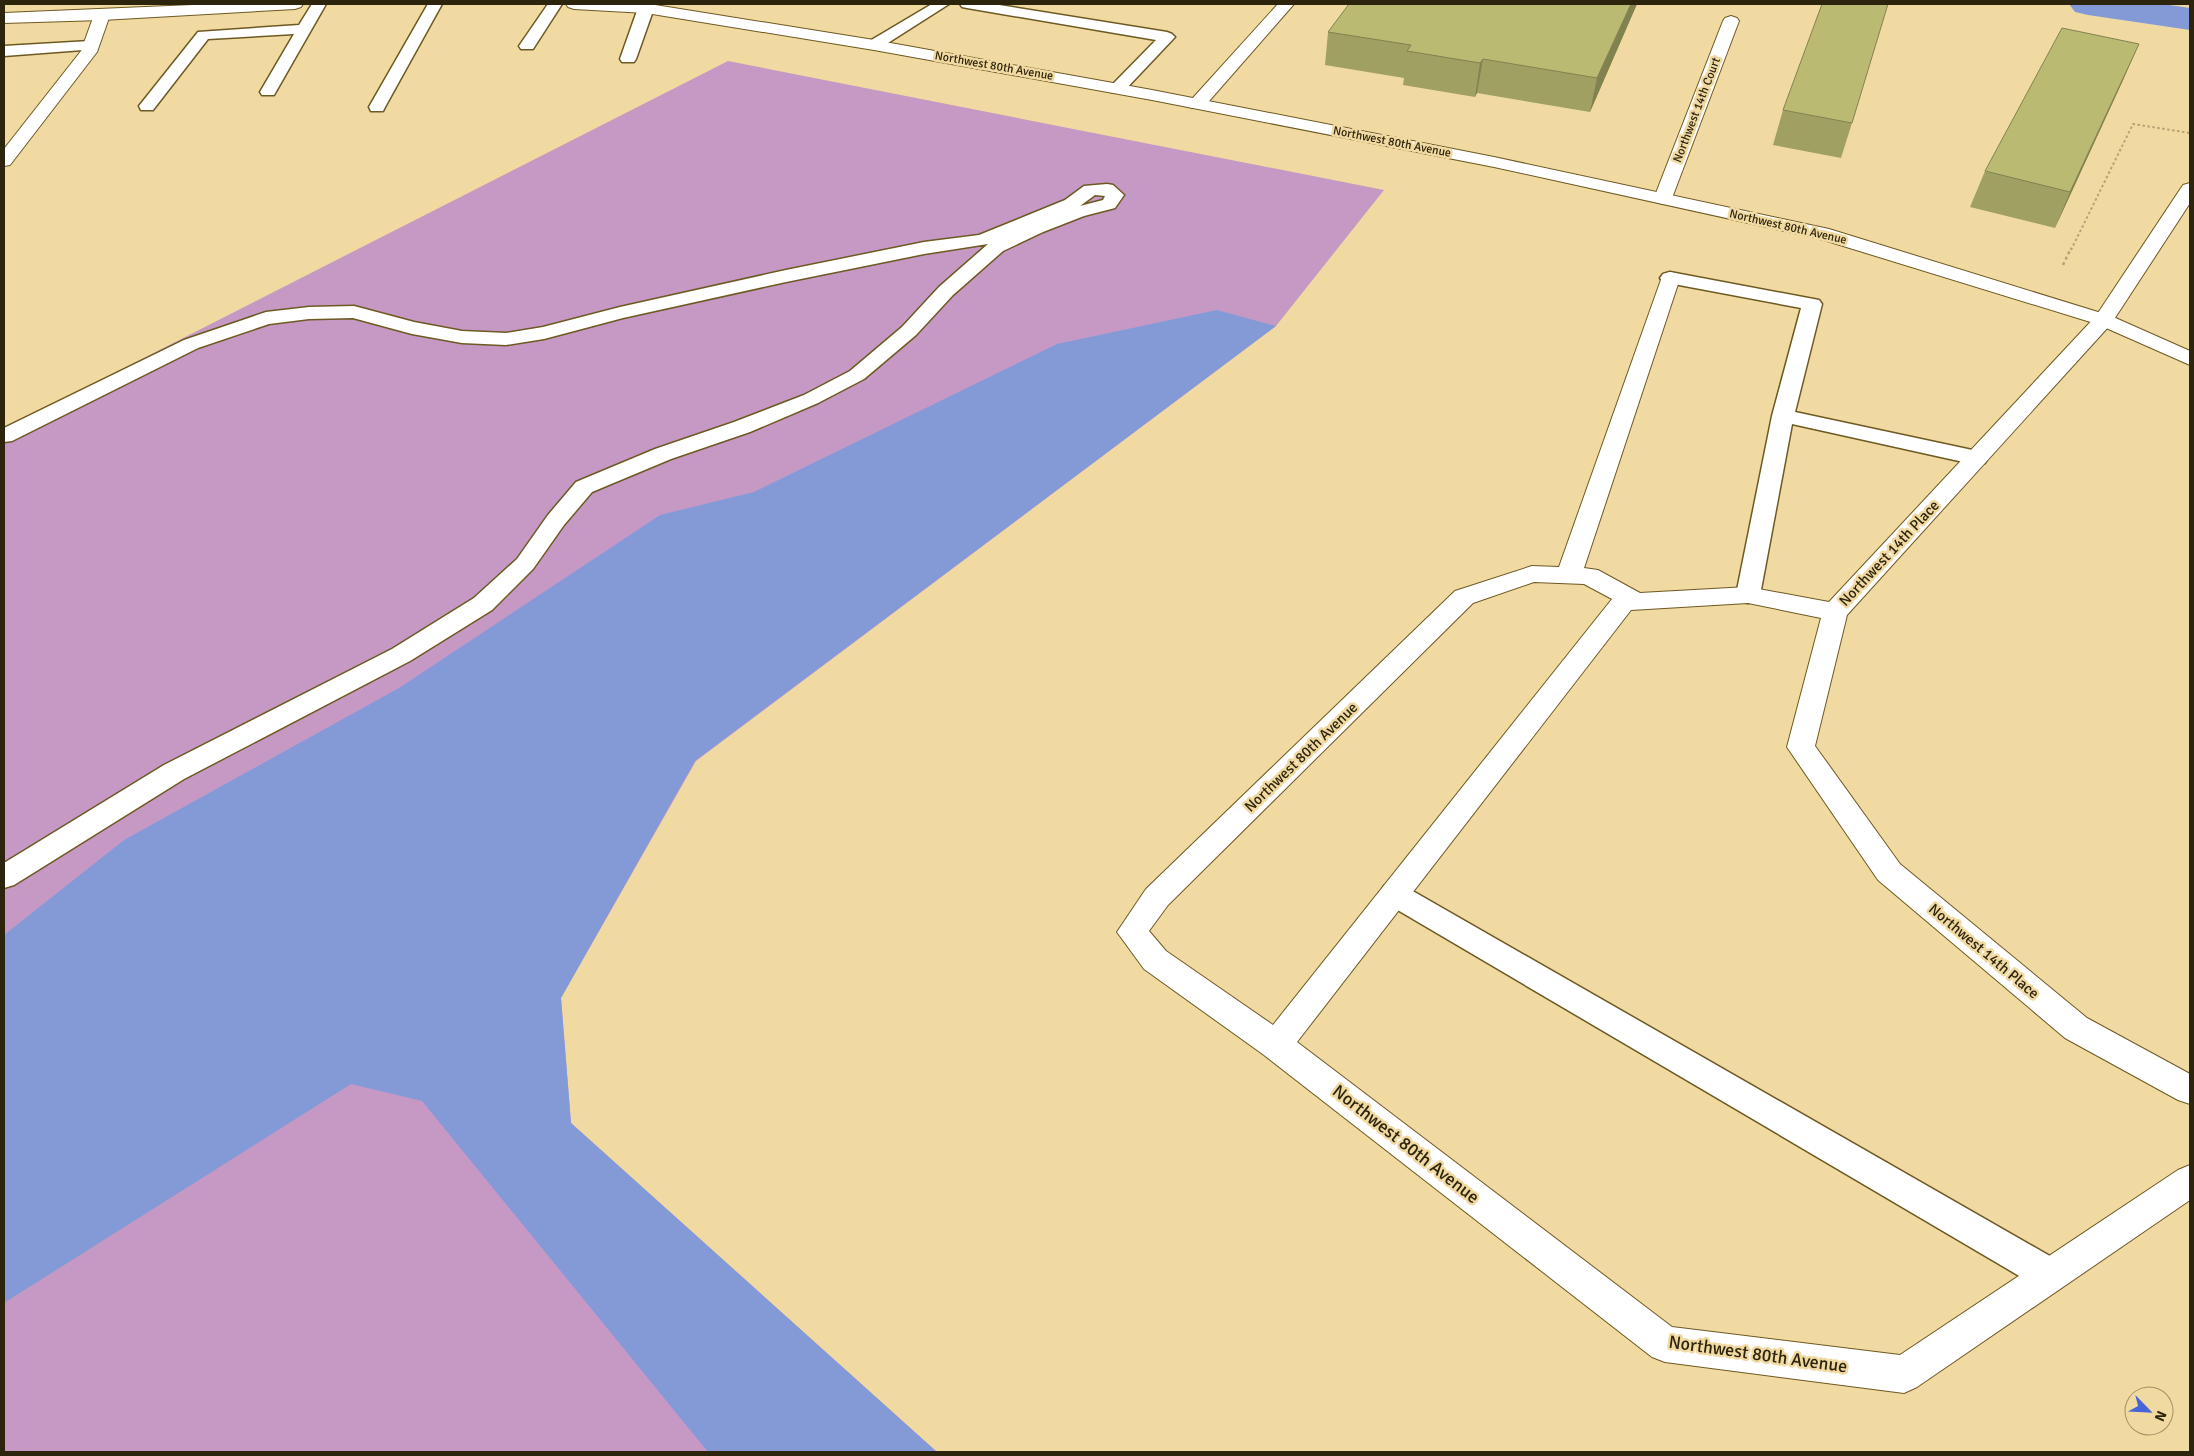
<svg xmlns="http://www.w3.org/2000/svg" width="2194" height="1456" font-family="Signika,sans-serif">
  <rect width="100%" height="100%" fill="#f1daa2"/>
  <path fill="#c699c4" d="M728,61L1384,190L1276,326L696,761L561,998L571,1123L937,1452H4V429Z"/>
  <path fill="#849ad7" d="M1217,310L1276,326L695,761L561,998L571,1123L937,1452H708L422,1101L351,1084L4,1303V935L124,840L399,688L660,515L754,492L1057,344Z"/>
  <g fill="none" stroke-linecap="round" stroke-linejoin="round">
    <path fill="#849ad7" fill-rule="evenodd" d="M2069,4H2163L2190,8V30L2088,15L2075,12Z"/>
    <g stroke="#6d5922" stroke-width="3">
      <path id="lane" d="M312,4H326L274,95H262L260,92L294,34L208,39L153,110H141L139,106L198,32L299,25Z
        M428,4H442L385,107L383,111H371L369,107Z
        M548,4H562L533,49H521L519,46Z
        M647,4L654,8L636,59L634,62H622L620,59L638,8L641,5Z
        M932,4H949L880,48H868L866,45L868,42Z
        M960,4H993L1167,32L1172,34L1175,37L1123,92H1111L1109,89L1111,86L1156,40L967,8L962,7Z
        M90,41L96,43L98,46L96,49L4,56V46Z
        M1107,184L1113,185L1124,195L1115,208L1084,216L1043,232L1003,251L953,295L916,335L864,379L818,403L750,432L671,459L592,492L564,525L533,569L492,610L410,661L184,779L14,885L4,888V863L164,765L392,649L474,598L517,559L548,515L576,482L655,449L734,422L804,395L850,371L902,327L939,287L988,244L924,254L786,282L623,318L544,339L506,345L462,343L412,334L353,318L309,319L269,324L198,348L12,441L4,442V428L184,340L266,312L309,307L354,306L414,322L462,331L506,333L543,327L620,307L786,270L924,242L979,235L1065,200L1084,186ZM1095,195L1105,196L1103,200L1080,206Z
        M1670,272L1819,300L1822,304L1795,412L1977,451L1985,453L1988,458L1985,463L1977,465L1792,424L1760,595L1757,601L1748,603L1739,601L1736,595L1772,416L1801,308L1663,282L1660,278L1663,274Z
        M1394,883L1404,886L2062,1263L2067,1275L2062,1287L2050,1291L2038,1287L1384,902L1380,894L1384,886Z"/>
    </g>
    <g stroke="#6d5922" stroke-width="2">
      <path id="street" d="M1278,4H1294L1203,108H1191L1188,104L1191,100Z
        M102,10L108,12L110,15L97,52L10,165L4,166V149L81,51L94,15L96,12Z
        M1731,16L1737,18L1739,21L1672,198L1670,202L1663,204L1656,202L1654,198L1723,21L1725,18Z
        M2190,183V203L2111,324L1847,615L1815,746L1900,864L2087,1018L2190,1074V1104L2178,1100L2065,1038L1878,880L1787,747L1821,618L1748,603L1631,610L1297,1042L1672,1327L1900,1355L2178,1170L2190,1165V1200L1917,1387L1904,1393L1665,1362L1652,1357L1264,1055L1144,969L1117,932L1146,889L1455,591L1532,566L1559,567L1663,274L1670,272L1677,274L1680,278L1584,568L1598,570L1640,593L1748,587L1829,602L2096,316L2183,185ZM1534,582L1584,584L1612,599L1273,1025L1166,951L1149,931L1168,905L1473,603Z"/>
    </g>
    <g stroke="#6d5922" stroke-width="2">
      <path id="secondary" d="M216,4H303L301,7L295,9L102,20L4,23V13Z
        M566,4H649L874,40L1152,90L1494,157L1829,229L2111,316L2190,351V365L2097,324L1817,238L1494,167L1152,100L874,50L646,13L574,9L568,7Z"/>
    </g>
    <path stroke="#b5a375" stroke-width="2" stroke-dasharray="2.5 2.5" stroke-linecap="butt" d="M2071,250L2133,124L2190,133"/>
    <path stroke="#b5a375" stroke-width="2.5" stroke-dasharray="3 3" stroke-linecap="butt" d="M2063,265L2071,248"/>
    <use href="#lane" fill="#fff" fill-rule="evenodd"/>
    <use href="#street" fill="#fff" fill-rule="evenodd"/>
    <use href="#secondary" fill="#fff" fill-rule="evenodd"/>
  </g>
  <path fill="#a0a062" d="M1637,4L1590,112L1477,93L1475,97L1403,85L1404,78L1325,65L1328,32Z
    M2124,78L2055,228L1970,207L1985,171Z
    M1783,110L1852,123L1841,158L1773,145Z"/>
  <path fill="#828250" d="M1631,4H1637L1590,112L1597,78Z
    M2139,44L2124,78L2055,228L2070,192Z
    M1483,59L1477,93L1475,97L1480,63Z"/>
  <path fill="#baba72" stroke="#828250" d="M1349,4H1631L1597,78L1483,59L1480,63L1407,51L1411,45L1328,32Z
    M1822,4H1888L1852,123L1783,110Z
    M2062,28L2139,44L2070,192L1985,171Z"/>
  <g text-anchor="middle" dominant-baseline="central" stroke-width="5" stroke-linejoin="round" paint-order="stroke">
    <g font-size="12" fill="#2d240d" stroke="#f1daa2">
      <text transform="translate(994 66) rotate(10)">Northwest 80th Avenue</text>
      <text transform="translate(1697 110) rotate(-69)">Northwest 14th Court</text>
      <text transform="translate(1392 142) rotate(11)">Northwest 80th Avenue</text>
      <text transform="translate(1788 227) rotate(13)">Northwest 80th Avenue</text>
    </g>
    <g font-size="15" fill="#2d240d" stroke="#f1daa2">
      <text transform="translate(1889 553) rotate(-47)">Northwest 14th Place</text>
      <text transform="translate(1301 757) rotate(-44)">Northwest 80th Avenue</text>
      <text transform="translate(1984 951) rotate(40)">Northwest 14th Place</text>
    </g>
    <g font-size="18" fill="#2d240d" stroke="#f1daa2">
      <text transform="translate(1406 1144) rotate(38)">Northwest 80th Avenue</text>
      <text transform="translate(1758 1354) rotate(8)">Northwest 80th Avenue</text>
    </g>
  </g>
  <rect width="2194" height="1456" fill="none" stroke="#2d240d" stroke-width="10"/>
  <g transform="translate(2149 1411) rotate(114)"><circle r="24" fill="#f1daa2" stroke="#a39166"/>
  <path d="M0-4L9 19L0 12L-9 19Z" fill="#4565d8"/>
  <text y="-8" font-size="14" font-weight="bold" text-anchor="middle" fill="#2d240d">N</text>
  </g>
</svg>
